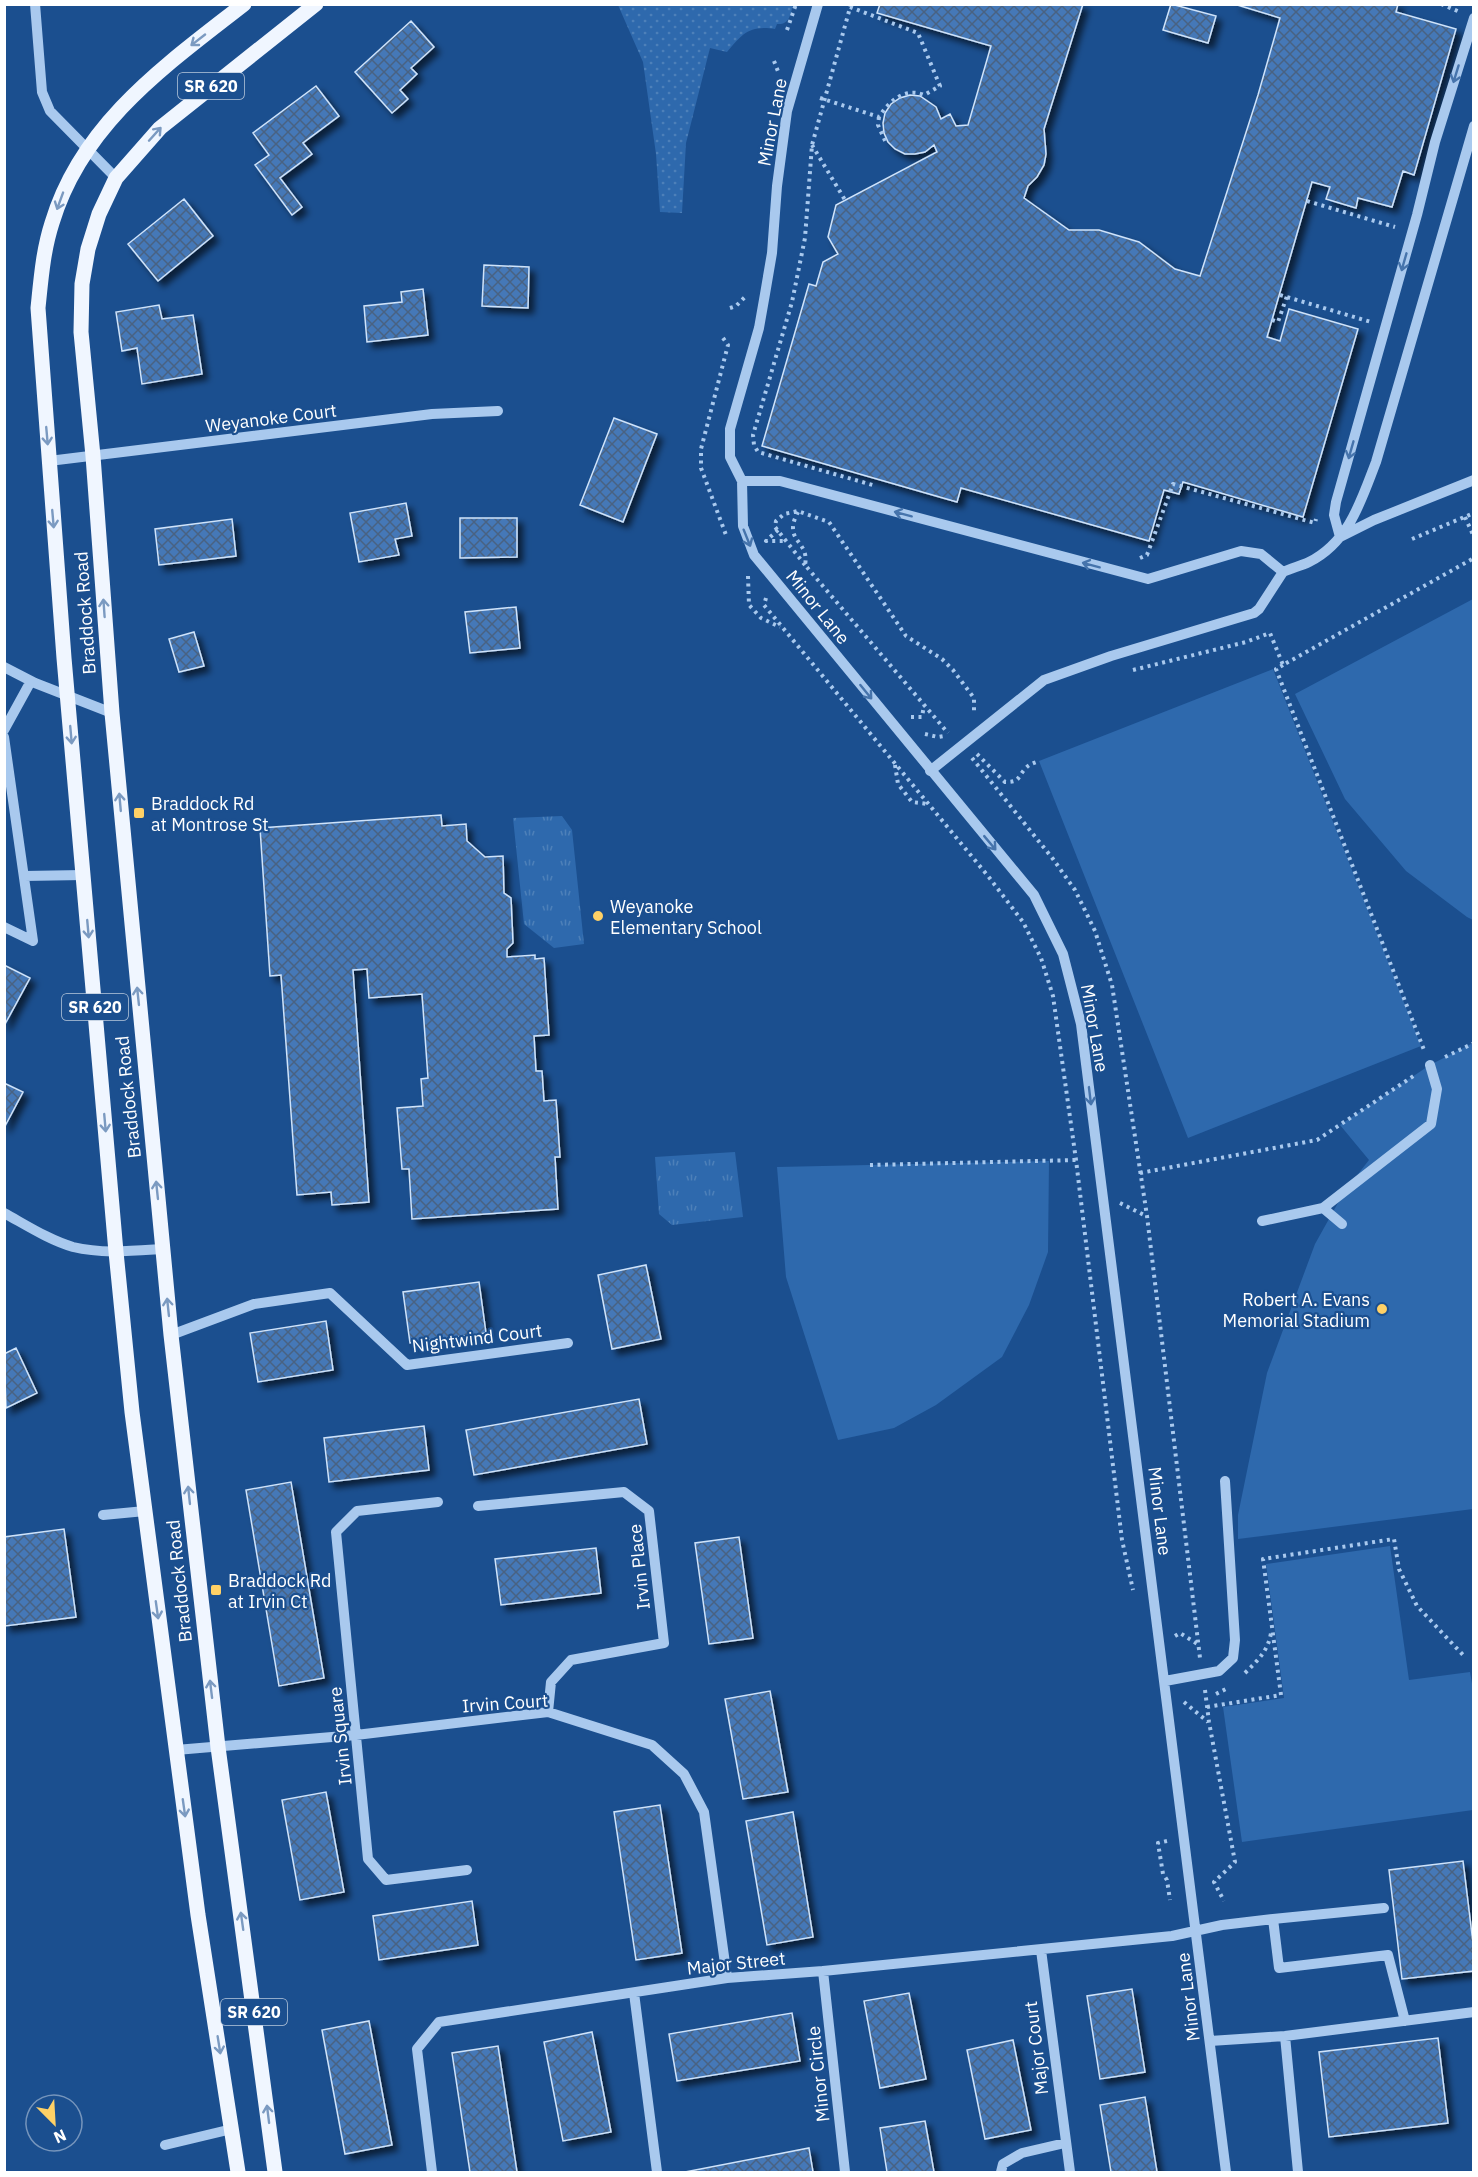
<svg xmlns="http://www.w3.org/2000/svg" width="1478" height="2177" font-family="'IBM Plex Sans',sans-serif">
  <defs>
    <pattern id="grass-dots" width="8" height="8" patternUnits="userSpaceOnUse" patternTransform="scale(1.5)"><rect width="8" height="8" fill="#2e69ad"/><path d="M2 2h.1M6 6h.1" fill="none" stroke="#4d80b9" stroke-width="1.8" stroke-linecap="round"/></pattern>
    <pattern id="park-tufts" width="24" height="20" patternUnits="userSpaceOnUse" patternTransform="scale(1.5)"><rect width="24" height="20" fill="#2e69ad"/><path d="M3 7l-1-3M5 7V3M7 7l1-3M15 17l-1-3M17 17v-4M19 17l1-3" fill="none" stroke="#4d80b9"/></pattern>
    <pattern id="building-cross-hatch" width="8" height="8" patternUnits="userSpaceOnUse" patternTransform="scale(1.5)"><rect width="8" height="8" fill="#4478b7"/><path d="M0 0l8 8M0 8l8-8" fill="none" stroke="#486282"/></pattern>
    <filter id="shadow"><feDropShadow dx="5.5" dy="5.5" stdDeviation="3" flood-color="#0009"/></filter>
  </defs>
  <rect width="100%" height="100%" fill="#1b4f8f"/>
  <path fill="url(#grass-dots)" d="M789,4L793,5C790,16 789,25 777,24L775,29C748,25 742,35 727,52L710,48L686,143L682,213L660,212L656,154L643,62L618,5Z"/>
  <path fill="url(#park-tufts)" d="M562,816L572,830L584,944L554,948L524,924L513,818Z
    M735,1152L743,1217L672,1225L659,1214L655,1157Z"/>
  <path fill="#2e69ad" d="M1473,599V920L1467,917L1406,871L1345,799L1295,694Z
    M1273,669L1421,1046L1188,1138L1039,761Z
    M1473,1043V1509L1238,1539V1515L1267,1373L1315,1244L1344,1192L1369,1160L1340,1125L1430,1065Z
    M1049,1161L1048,1252L1029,1305L1002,1357L936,1405L894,1428L838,1440L786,1277L777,1167Z
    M1390,1546L1409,1680L1470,1672L1474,1695L1473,1810L1242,1842L1223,1707L1284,1698L1266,1564Z"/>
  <path fill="url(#building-cross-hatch)" stroke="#cfe3fa" stroke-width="1.5" filter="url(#shadow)" d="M880,4H1083L1044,129L1046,154L1044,165L1037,177L1028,186L1024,198L1069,230H1099L1139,242L1175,269L1200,276L1258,95L1280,18L1234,4H1398L1396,12L1456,29L1414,175L1403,171L1392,207L1358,198L1356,208L1326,199L1330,187L1312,182L1267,337L1280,341L1289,309L1358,329L1303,517L1183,482L1179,494L1164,490L1149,541L961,488L957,502L762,446L809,284L816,286L823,262L838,254L828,237L836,205L937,152L934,145L925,152L915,154H905L895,149L888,142L884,133L883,123L885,113L891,104L900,98L910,95L920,96L936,107L941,119L950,114L956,126L968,125L991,46L877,13Z
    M1171,4L1216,16L1208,43L1163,30Z
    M411,21L434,47L411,68L417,74L400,90L408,99L392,113L355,72Z
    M316,86L339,116L303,143L312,154L280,178L302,207L292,215L255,165L269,155L253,133Z
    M184,199L213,236L158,281L128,244Z
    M484,265L529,267L528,308L482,306Z
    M423,289L428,335L367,342L364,306L402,302L401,292Z
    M159,305L162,319L193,315L202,374L142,384L137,348L122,351L116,312Z
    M614,418L657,434L623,522L580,505Z
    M406,503L412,536L395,539L399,555L359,562L350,513Z
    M460,518H517V557L460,558Z
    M232,519L236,556L159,565L155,529Z
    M516,607L520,648L470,653L465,612Z
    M194,632L204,666L179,672L169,639Z
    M441,815L442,826L466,824L467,841L485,857L503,856L504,893L511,898L513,943L507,949V957L535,955V959L544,958L549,1035L534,1036L536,1071H542L544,1101L556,1100L560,1157H555L558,1209L412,1219L409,1169H402L397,1108L423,1106L421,1079L428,1078L422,994L369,998L367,969L353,970L369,1202L332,1205L331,1192L297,1195L281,975L270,976L260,828Z
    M4,965L30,978L4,1026Z
    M4,1083L23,1092L4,1128Z
    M646,1265L661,1339L612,1349L598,1275Z
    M479,1282L486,1333L410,1343L403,1292Z
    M326,1321L333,1370L258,1382L250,1333Z
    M16,1348L37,1393L6,1408L4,1354Z
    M639,1399L647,1444L474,1475L466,1430Z
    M424,1426L429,1470L329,1482L324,1438Z
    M291,1482L324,1678L279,1686L246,1490Z
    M64,1529L76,1617L5,1626L4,1537Z
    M739,1537L753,1638L709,1644L695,1543Z
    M596,1548L601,1593L501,1605L495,1559Z
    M770,1691L788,1792L743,1799L725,1699Z
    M326,1792L344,1892L300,1900L282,1800Z
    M660,1805L682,1953L636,1960L614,1812Z
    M793,1812L813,1937L767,1945L746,1821Z
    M1463,1861L1474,1951V1971L1402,1979L1389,1870Z
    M472,1901L478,1945L379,1960L373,1916Z
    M1132,1989L1145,2072L1100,2079L1087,1996Z
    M909,1993L926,2079L880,2088L864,2001Z
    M792,2013L800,2061L677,2081L669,2034Z
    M369,2021L392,2145L345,2154L322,2030Z
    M592,2032L611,2132L563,2141L544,2042Z
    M1438,2038L1448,2123L1329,2137L1319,2052Z
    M1013,2040L1031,2130L985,2139L967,2050Z
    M498,2046L517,2172H470L452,2053Z
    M1145,2097L1157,2172H1111L1100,2105Z
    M925,2121L934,2172H887L880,2128Z
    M809,2148L813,2172H685Z"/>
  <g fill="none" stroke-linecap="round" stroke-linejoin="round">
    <path stroke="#a9c9ee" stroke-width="4" stroke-dasharray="3 4.5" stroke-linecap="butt" d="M851,4L812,145L805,238L792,302L753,435L754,445L758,452L876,486
      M1441,4L1460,12
      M787,30L796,4
      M774,61L779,74
      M820,98L879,117C889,101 905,87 924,95L940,86L918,33L850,7
      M879,117L878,125L887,145
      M812,145L845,200
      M1307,201L1395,227
      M1280,295L1371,322
      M730,308L736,306L745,297
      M1272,320L1278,322L1287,296
      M723,338L728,345L701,449V468L726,535
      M798,512C796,516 793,522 793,527C792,542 809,545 805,565L948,733
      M1465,517L1474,537
      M778,530L766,541H784
      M1412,539L1474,513
      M1140,558L1147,555L1173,484L1315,523L1316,519
      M805,565L775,527L776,521L784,514L798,511L829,522L906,636L942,659L953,670L974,698V713
      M748,576L749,605L761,618L780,627
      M766,598L764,605L988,876L1023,922L1041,958L1053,996L1076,1160L1122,1540L1133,1590
      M1283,665L1276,669L1424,1050
      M1133,670L1246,642L1270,633L1283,665L1474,558
      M911,717H922L924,705
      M925,734L938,737L944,736
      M977,754L1005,782C1020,782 1017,778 1025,769C1029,764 1034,763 1039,761
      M972,758L1053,859L1075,890L1095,931L1112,985L1147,1216L1200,1658
      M895,765L898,784L912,802L928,804
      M1445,1057L1474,1043
      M870,1165L1076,1160
      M1140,1173L1317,1140L1415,1075
      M1120,1203L1146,1216
      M1175,1636L1180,1633L1199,1645
      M1245,1673C1258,1660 1268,1651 1271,1633
      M1205,1690L1209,1722L1235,1862L1214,1882L1224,1901
      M1216,1694L1226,1689
      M1184,1702L1208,1722
      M1207,1707L1281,1695L1263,1559L1394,1539L1399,1569L1417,1606L1463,1655
      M1167,1841L1158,1843L1163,1874L1167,1880L1170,1900"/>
    <path stroke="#a9c9ee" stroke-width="10" d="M35,4L42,92L50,111L116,178
      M818,4L787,111L777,186L772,253L765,294L759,328L730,429V457L742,481L743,526L754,555L1034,895L1063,954L1081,1024L1226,2172
      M1474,18L1435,142L1417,215L1336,502L1334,515L1340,537L1374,520L1474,480
      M49,461L432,414L498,411
      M742,481H780L1148,579L1241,551L1261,554L1283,572C1291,568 1301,566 1309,562C1349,542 1361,501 1376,462L1474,126
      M4,667L35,683L112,713
      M4,730L31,681
      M4,737L33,941L4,927
      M930,771L1044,680L1111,656L1254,613L1259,609L1283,572
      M24,876L83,875
      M1323,1208L1342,1224
      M4,1213C26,1225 49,1240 73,1247C102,1254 132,1251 162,1249
      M1262,1221L1323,1208L1431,1124L1437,1089L1430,1065
      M171,1335L254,1304L330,1293L407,1365L568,1343
      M438,1502L357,1511L336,1532L368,1859L386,1880L467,1870
      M478,1506L624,1492L649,1511L664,1643L571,1660L551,1682L548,1712
      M103,1515L145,1511
      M1165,1681L1219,1671L1233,1658L1235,1640L1225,1481
      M176,1750L356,1735L548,1712L652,1745L684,1774L704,1812L727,1978
      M1384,1908L1273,1919L1279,1968L1388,1955L1405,2021
      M1041,1950L1070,2172
      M823,1971L845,2172
      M634,1993L657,2172
      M1285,2036L1298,2172
      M1210,2041L1285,2036L1474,2012
      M165,2145L232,2129
      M432,2172L417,2049L439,2022L727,1978L823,1971L1172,1936L1222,1925L1273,1919
      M1001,2172L1003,2164L1022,2153L1065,2143"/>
    <path stroke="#f0f6ff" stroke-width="15" d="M238,2172L198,1915L132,1412L116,1252L64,658L38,308C41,279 43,251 52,223C82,123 166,65 244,4
      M275,2172L218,1747L171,1335L112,713L93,456L81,332L82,284L88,249L99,214L116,178L160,128L316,4"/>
  </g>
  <defs><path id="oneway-shaft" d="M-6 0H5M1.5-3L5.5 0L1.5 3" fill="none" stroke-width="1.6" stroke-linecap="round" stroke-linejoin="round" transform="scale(1.5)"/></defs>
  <g stroke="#7b9ac1">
    <use href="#oneway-shaft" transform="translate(198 40) rotate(142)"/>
    <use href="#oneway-shaft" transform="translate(155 134) rotate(-48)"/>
    <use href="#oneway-shaft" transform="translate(60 201) rotate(110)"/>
    <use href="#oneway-shaft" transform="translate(47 436) rotate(85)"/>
    <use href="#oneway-shaft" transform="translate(53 519) rotate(85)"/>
    <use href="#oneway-shaft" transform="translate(104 608) rotate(-94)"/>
    <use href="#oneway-shaft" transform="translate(71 735) rotate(85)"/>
    <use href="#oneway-shaft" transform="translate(120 802) rotate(-95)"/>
    <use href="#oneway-shaft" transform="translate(88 929) rotate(85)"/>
    <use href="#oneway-shaft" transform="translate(138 996) rotate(-96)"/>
    <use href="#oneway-shaft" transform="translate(105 1123) rotate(85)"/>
    <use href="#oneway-shaft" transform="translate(157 1190) rotate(-96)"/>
    <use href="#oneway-shaft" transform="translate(168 1307) rotate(-96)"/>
    <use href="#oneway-shaft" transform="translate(189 1495) rotate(-96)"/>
    <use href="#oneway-shaft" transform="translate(157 1610) rotate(82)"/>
    <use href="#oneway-shaft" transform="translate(211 1689) rotate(-97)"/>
    <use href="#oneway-shaft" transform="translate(184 1808) rotate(82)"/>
    <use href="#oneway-shaft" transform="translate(242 1921) rotate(-98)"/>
    <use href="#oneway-shaft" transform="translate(219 2045) rotate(81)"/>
    <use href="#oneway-shaft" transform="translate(268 2114) rotate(-97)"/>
  </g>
  <g stroke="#4674ac">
    <use href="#oneway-shaft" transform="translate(1456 74) rotate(107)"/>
    <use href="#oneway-shaft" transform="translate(1404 262) rotate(106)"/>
    <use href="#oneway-shaft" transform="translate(1351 450) rotate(106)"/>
    <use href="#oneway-shaft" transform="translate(903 514) rotate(-165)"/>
    <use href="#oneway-shaft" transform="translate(747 538) rotate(68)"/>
    <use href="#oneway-shaft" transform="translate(1091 565) rotate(-165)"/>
    <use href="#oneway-shaft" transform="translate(866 692) rotate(51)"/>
    <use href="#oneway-shaft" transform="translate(990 843) rotate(50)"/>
    <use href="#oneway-shaft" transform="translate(1090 1096) rotate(83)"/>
  </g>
  <g fill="#ffd166" stroke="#1b4f8f" stroke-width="2">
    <rect x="133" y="807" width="12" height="12" rx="3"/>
    <circle cx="598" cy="916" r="6"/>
    <circle cx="1382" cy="1309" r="6"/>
    <rect x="210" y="1584" width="12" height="12" rx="3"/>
  </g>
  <g text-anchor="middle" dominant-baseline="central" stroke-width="4.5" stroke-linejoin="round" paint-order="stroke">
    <g fill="#1b4f8f" stroke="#bbcadd" stroke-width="1.5">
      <rect x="178" y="73" width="66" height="26" rx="4.5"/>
      <rect x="62" y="994" width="66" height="26" rx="4.5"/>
      <rect x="221" y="1999" width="66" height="26" rx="4.5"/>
    </g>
    <g font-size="16" font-weight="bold" fill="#fff">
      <text x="211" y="86">SR 620</text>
      <text x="95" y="1007">SR 620</text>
      <text x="254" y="2012">SR 620</text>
    </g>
    <g font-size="18" fill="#fff" stroke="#1b4f8f">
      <text transform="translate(772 122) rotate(-79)">Minor Lane</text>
      <text transform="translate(271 418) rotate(-7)">Weyanoke Court</text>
      <text transform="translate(818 607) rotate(51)">Minor Lane</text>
      <text transform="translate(85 613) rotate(-94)">Braddock Road</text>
      <text transform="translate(1095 1028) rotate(80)">Minor Lane</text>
      <text transform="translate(128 1097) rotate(-96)">Braddock Road</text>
      <text transform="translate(477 1338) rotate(-7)">Nightwind Court</text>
      <text transform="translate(1160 1511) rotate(83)">Minor Lane</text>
      <text transform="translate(639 1567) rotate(-96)">Irvin Place</text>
      <text transform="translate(179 1581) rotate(-96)">Braddock Road</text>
      <text transform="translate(505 1703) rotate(-4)">Irvin Court</text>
      <text transform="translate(340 1736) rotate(-96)">Irvin Square</text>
      <text transform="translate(736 1963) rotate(-6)">Major Street</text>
      <text transform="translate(1188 1997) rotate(-97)">Minor Lane</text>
      <text transform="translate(1036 2048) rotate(-97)">Major Court</text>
      <text transform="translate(818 2074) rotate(-96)">Minor Circle</text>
    </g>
    <g font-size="18" fill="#fff" stroke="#1b4f8f" text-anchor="start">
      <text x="151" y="803">Braddock Rd<tspan x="151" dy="21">at Montrose St</tspan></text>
      <text x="610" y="906">Weyanoke<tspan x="610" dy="21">Elementary School</tspan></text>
      <text x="1370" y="1299" text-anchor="end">Robert A. Evans<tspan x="1370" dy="21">Memorial Stadium</tspan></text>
      <text x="228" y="1580">Braddock Rd<tspan x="228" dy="21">at Irvin Ct</tspan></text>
    </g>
  </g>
  <rect width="1478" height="2177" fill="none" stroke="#ffffff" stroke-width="12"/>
  <g transform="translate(54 2123) rotate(156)"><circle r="28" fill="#1b4f8f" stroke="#7695bc" stroke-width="1.5"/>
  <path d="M0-4.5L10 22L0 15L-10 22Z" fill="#ffd166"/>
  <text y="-9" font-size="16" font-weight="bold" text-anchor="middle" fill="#ffffff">N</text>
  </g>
</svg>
